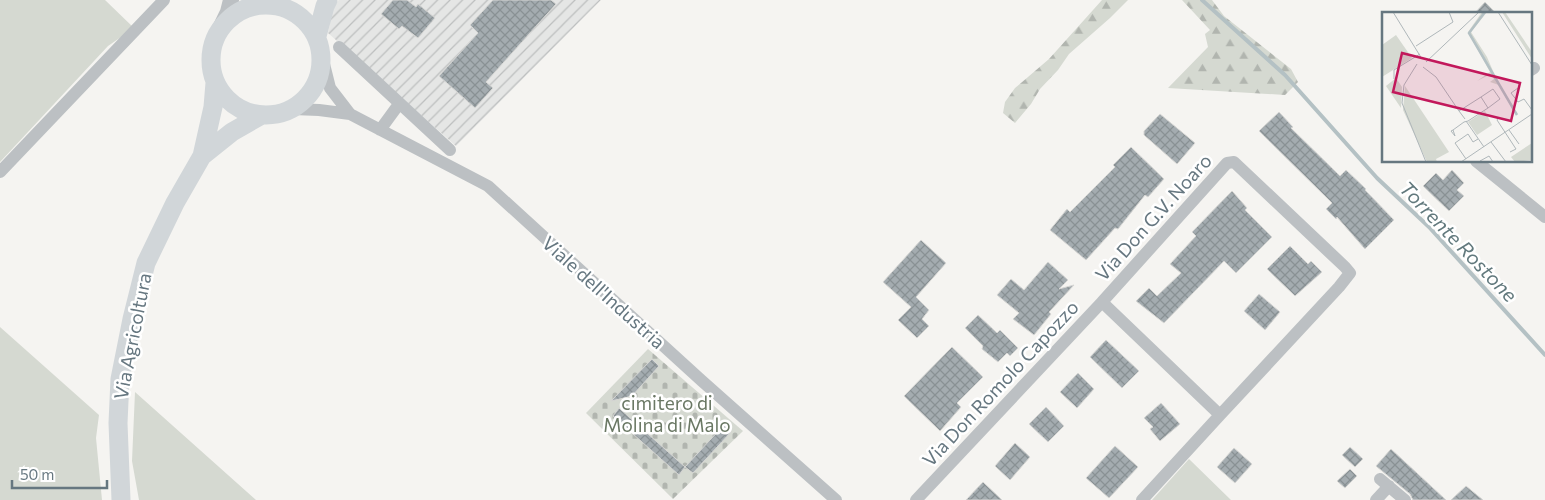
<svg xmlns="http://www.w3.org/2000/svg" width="1545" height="500" font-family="Commissioner,sans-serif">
  <defs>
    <pattern id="industrial-furrows" width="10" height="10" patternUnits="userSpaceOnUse" patternTransform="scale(1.25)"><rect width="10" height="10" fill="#e5e6e5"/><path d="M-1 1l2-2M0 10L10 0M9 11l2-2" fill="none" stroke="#bdbfbf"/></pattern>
    <pattern id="forest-firs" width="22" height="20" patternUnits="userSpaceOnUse" patternTransform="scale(1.25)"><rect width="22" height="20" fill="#d5d9d1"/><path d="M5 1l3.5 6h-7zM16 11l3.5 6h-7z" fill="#b1b5af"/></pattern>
    <pattern id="cemetery-stones" width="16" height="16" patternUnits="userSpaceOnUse" patternTransform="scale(1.25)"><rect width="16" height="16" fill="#d5d9d1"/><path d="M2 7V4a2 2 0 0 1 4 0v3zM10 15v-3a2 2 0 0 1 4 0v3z" fill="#b1b5af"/></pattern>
    <pattern id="building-cross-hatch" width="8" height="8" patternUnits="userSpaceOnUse" patternTransform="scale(1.25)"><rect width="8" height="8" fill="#a4acb0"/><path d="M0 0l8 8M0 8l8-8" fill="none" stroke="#899194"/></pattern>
  </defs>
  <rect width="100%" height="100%" fill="#f5f4f1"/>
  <path fill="url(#industrial-furrows)" d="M339,0H601L456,146L328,33L330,23L329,11Z"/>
  <path fill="#d5d9d1" d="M0,0H105L134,28L108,46L0,162Z
    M0,327L99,415L96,438L102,500H0Z
    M135,392L256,500H139L132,461Z
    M1189,459L1231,500H1152Z"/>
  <path fill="url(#forest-firs)" d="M1102,0H1128L1110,18L1069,54L1058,70L1040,89L1031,104L1015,123L1003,113L1005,102L1015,88L1049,59Z
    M1182,0H1212L1224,16L1291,69L1298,82L1285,95L1168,88L1208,47L1205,34L1210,30Z"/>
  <path fill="url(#cemetery-stones)" d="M648,349L743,431L673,499L586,413Z"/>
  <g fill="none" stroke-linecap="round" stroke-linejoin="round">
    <path stroke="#b4c1c4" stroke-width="4" d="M1202,0L1285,75L1377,178L1429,227L1545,355"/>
  </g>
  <path fill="url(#building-cross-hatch)" stroke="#d6d6d4" d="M393,0H407L416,7L418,4L435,18L418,38L402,26L399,29L381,14Z
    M493,0H551L556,4L486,82L493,88L475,108L439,76L478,33L470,25Z
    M1485,2L1497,14H1474Z
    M1279,112L1293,127L1291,128L1340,176L1346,170L1366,189L1365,190L1394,220L1365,249L1337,217L1336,219L1326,209L1332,203L1259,131Z
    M1160,114L1195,143L1177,164L1144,135V131Z
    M1131,147L1164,179L1148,197L1145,195L1118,229L1115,228L1086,260L1050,230L1067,209L1070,212L1115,167L1113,165Z
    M1452,170L1464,183L1457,190L1464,196L1449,211L1423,186L1436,173L1443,180Z
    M1232,191L1247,208L1245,210L1272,237L1236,273L1224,261L1164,323L1136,301L1149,288L1157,296L1181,273L1170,264L1196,236L1192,232Z
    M921,240L946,263L916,297L929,310L922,319L929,326L917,338L898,320L911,307L883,282Z
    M1290,246L1308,264L1311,261L1322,272L1295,296L1267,269Z
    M1048,262L1068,280L1059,289L1074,285L1049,312L1051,314L1034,335L1013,319L1019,313L997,295L1011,279L1024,290Z
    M1259,294L1280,312L1265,330L1244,311Z
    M978,315L997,333L1000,330L1018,348L1010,356L1007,353L998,362L982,349L983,346L965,328Z
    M1106,340L1139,371L1122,388L1090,357Z
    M952,347L983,377L957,403L961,407L940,431L904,396Z
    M652,359L659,366L632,396L611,401Z
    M1078,373L1094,389L1077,408L1060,392Z
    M1161,403L1180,424L1160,441L1150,429L1153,427L1144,418Z
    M1046,407L1064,426L1048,442L1029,424Z
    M619,408L685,467L679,475L613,416Z
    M724,425L731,432L693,473L685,467Z
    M1015,443L1030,457L1010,480L995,466Z
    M1115,446L1138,467L1109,498L1086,478Z
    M1350,447L1363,459L1355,467L1342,455Z
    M1234,448L1252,464L1235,483L1217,467Z
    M1391,449L1446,500H1413L1410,494L1376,466Z
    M1350,469L1357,476L1345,488L1337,481Z
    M983,482L1002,500H966Z
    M1466,486L1483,500H1451Z"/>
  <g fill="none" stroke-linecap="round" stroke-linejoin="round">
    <path stroke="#bcc0c3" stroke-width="12" d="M339,47L450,150
      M322,56L330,88L350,114
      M1531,70L1534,68
      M293,109L319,110L350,114L488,186L702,381L836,500
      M380,130L399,104
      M1476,161L1545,217
      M0,172L164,0
      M1102,302L1227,163L1234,162L1345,267L1350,273L1339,287L1220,415
      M1380,479L1405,500
      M916,500L1102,302L1220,415L1142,500
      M1376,500L1389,486"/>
    <path stroke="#bcc0c3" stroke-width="16" d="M256,0L262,5
      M214,41L228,12L231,0"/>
    <path stroke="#d1d6d9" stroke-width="19" d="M211 60a55 55 0 1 1 110 0a55 55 0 1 1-110 0Z
      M317,36L325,6L328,0
      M202,156L232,132L260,116
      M121,500L118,423L120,379L132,319L146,263L175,203L202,156L213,107L215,83"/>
  </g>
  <g text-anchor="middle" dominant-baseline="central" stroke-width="5" stroke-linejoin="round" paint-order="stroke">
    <g font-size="19" fill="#667780" stroke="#fff">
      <text transform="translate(1153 217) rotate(-48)">Via Don G.V. Noaro</text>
      <text transform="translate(604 292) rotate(42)">Viale dell'Industria</text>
      <text transform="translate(132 336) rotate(-79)">Via Agricoltura</text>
      <text transform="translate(1000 383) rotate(-47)">Via Don Romolo Capozzo</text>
    </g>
    <g font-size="19" fill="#6a7864" stroke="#fff">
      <text x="667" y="402">cimitero di<tspan x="667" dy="22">Molina di Malo</tspan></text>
    </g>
    <g font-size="20" font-style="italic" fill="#62797d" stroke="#fff">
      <text transform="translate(1459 241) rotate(46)">Torrente Rostone</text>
    </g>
  </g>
  <g transform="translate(1382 12)">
    <rect width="150" height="150" fill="#f5f4f1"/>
    <path d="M120,0H123L150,40V47ZM14,23L30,46L0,65V33ZM14,66L20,75L19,96L4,74ZM23,74L67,140L54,147L55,150H45L21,98ZM103,99L110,113L95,123L86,110ZM150,131V148L133,150L129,145Z" fill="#d5d9d1"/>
    <path d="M100,0H105L89,20L105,45L117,73L108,70L112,67L109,62L95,69L108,60L86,20Z" fill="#d5d9d1"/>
    <path fill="none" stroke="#b4c1c4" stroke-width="2.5" d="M103,0L87,21L135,103"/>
    <path fill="none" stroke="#afb7ba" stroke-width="1" d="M11,0L40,47M116,0L150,53M34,34L71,10L67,0M44,50L97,0M35,52L22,73L20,91L44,150M41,55L54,65L77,99M12,67V58L38,42M136,76L129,81L136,90L142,87L150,98M99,85L111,77L118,87L106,96M117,105L115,108L134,137L128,140M84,109L102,135M71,118L73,124L69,119L71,118L82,110L86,109L106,96L99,85L77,99L83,107M127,118L137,132M109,130L124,150M84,147L73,131L86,122L91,130L96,127M98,149L107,144L111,150M79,150L150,102"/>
    <path fill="#c2185b" fill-opacity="0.15" stroke="#c2185b" stroke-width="2.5" d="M20,41L138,71L129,109L11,80Z"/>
    <rect width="150" height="150" fill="none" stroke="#667780" stroke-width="2.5"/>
  </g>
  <path d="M12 480v8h95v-8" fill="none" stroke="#667780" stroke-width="2.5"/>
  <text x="20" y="480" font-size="15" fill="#667780" stroke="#ffffff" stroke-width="4" paint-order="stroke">50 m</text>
</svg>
